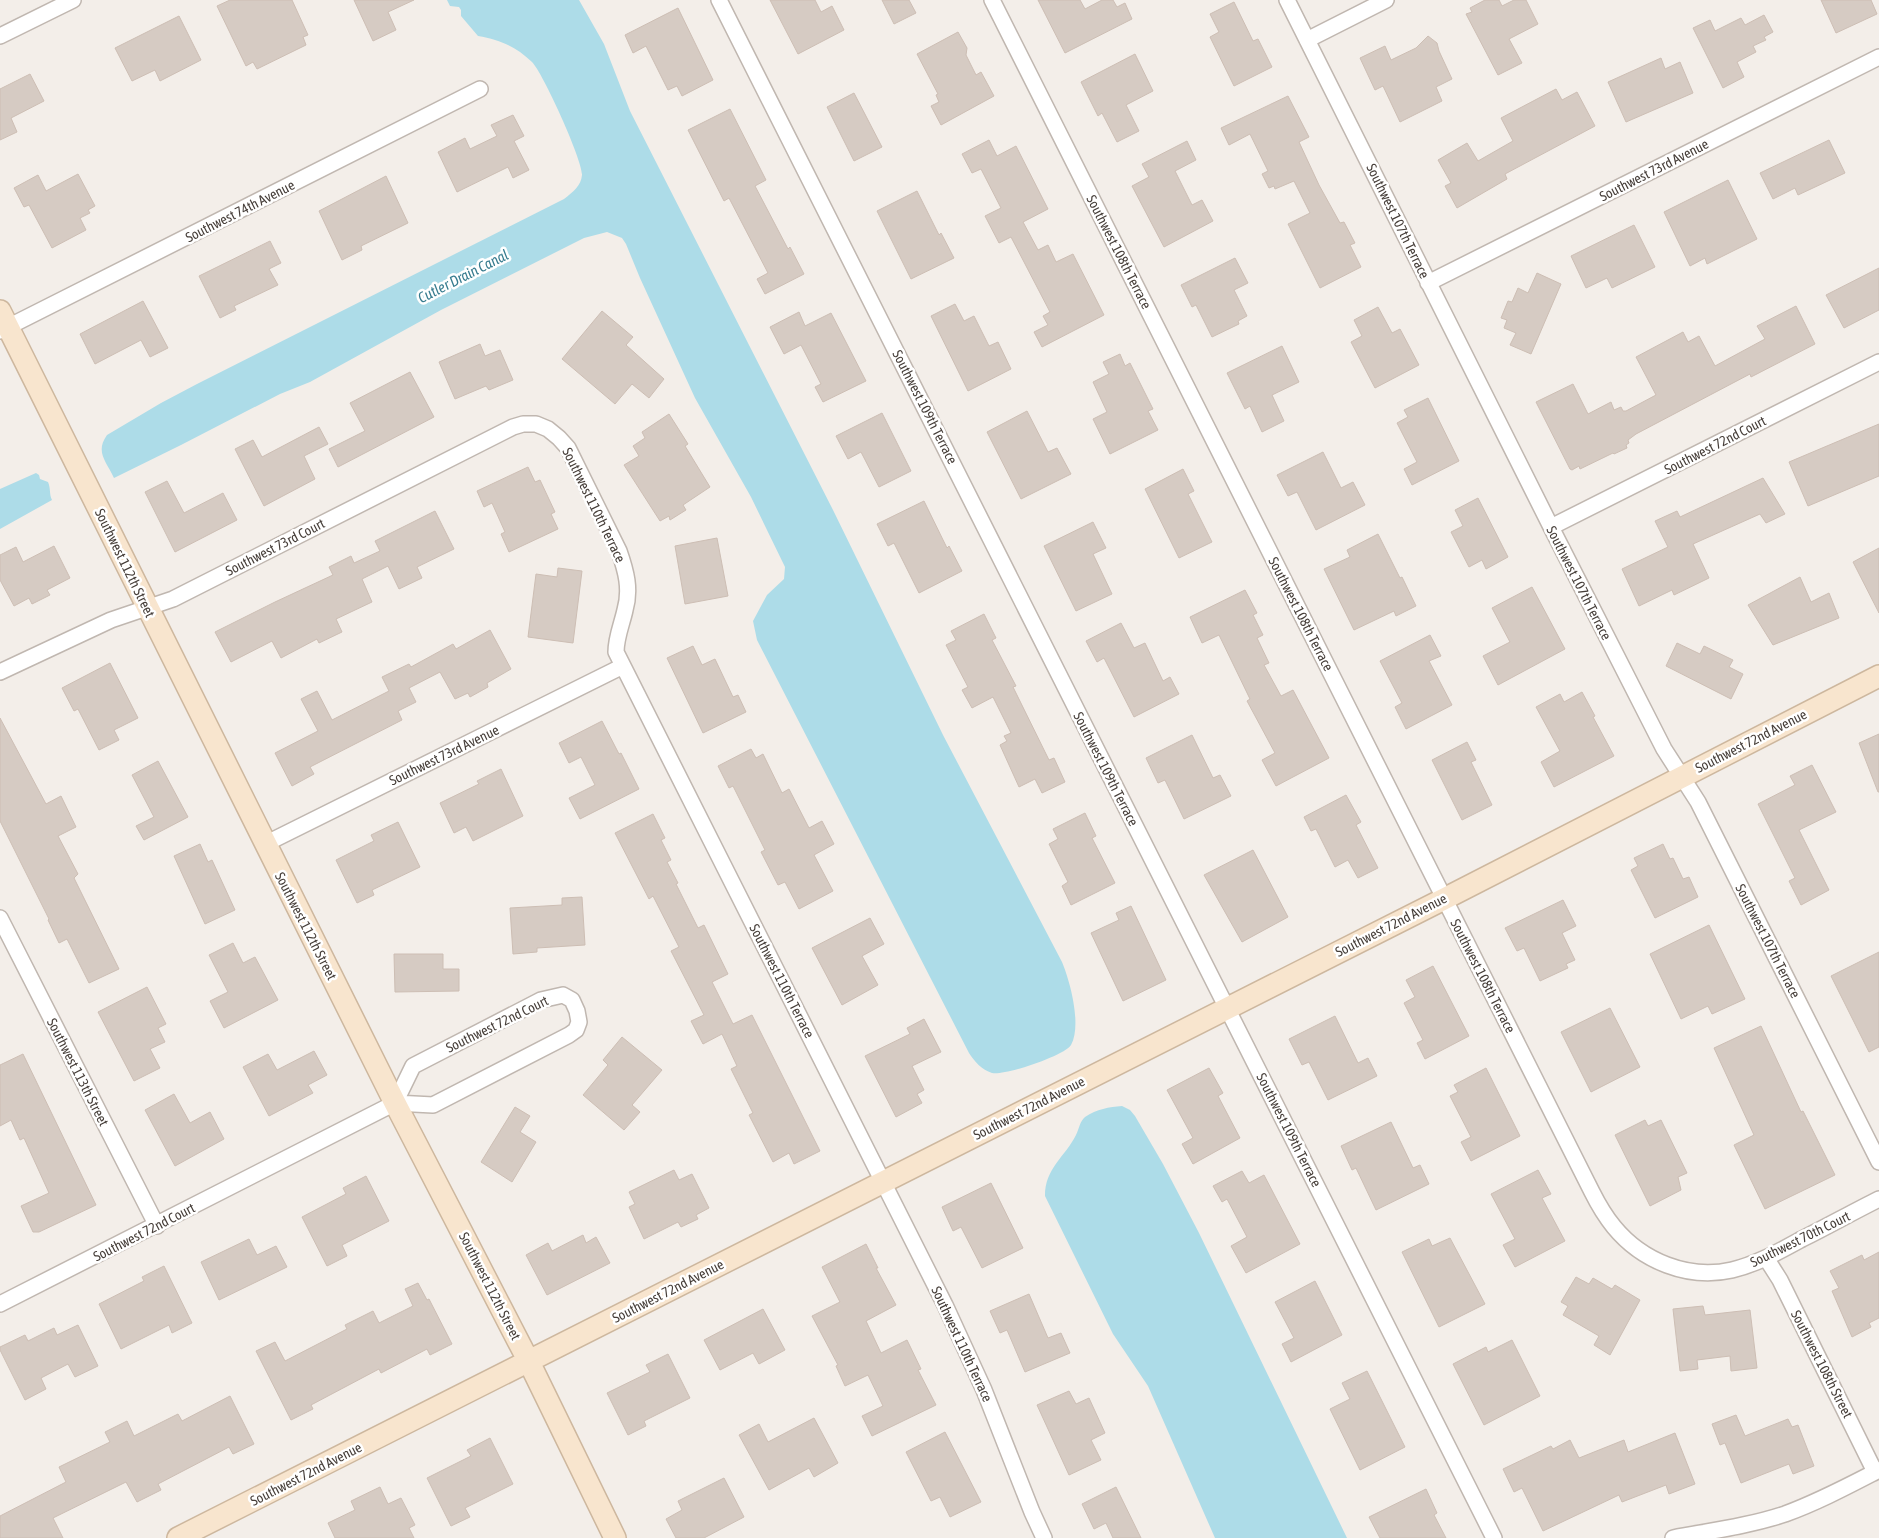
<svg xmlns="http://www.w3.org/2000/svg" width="1879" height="1538" font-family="'Asap Condensed',sans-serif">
  <rect width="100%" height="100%" fill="#f3eee9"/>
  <path fill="#addce8" d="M447,0H579L604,44L630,111L833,510L943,735L1062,962C1070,981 1082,1025 1071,1045C1064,1056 1004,1076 992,1073C982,1070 974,1061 969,1053L757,640L753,621L767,595L784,579L785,567L751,497L695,398L640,278L626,244L622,238L607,232L584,238L441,310L310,382L280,394L181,445L114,478C106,461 95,452 107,435L161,403L197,384L564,199C573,192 581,186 582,175C583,161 543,73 532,62C515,46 500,40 478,36L461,16V10L459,7L450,6Z
    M36,473L39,475L40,479L48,482C51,489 49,494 52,500L0,529V489Z
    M1122,1106L1130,1110L1135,1116L1163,1164L1199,1233L1347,1538H1215L1148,1386L1113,1334L1045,1196C1045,1168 1065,1157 1076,1135C1079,1129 1080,1121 1085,1117C1097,1109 1109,1107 1122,1106Z"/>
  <path fill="#d6cbc3" stroke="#cdbeb4" d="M230,0H292L308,35L303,37L306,45L257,69L253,62L246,66L217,6Z
    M354,0H414L388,12L396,30L373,41Z
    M770,0H815L821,12L832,6L844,30L798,54Z
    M882,0H909L916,13L894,24Z
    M1038,0H1080L1085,9L1102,0H1113L1117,7L1125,3L1132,19L1065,53Z
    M1485,0H1499L1502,6L1514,0H1526L1538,24L1509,39L1522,63L1498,75L1466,14L1472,12L1470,8Z
    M1821,0H1871L1877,14L1836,33Z
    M1234,2L1253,41L1258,39L1272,67L1234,86L1210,37L1219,32L1210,14Z
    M678,8L713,80L682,96L677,86L668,90L646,46L633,53L625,35Z
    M1764,15L1773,32L1764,37L1766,40L1753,46L1756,52L1737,62L1744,77L1723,88L1693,28L1710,20L1715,31L1741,18L1745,25Z
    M179,16L201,60L160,81L155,70L132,81L115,48Z
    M958,32L967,48L966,55L976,75L981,72L994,96L941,125L931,106L939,102L936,95L938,94L917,54Z
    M1428,36L1437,43L1439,51L1452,79L1436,87L1442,101L1400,122L1383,86L1375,90L1360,58L1385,46L1391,60L1416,48Z
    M1135,54L1153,91L1126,105L1139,131L1117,142L1102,113L1098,116L1081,82Z
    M1661,58L1665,69L1680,62L1693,93L1626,122L1608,82Z
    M30,74L44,101L11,118L17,132L0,140V89Z
    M1556,89L1562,100L1577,92L1595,126L1505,174L1507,179L1457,208L1445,186L1451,183L1438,160L1467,143L1478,161L1513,141L1501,118Z
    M854,93L882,147L854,161L827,107Z
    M1288,96L1309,137L1299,142L1319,185L1340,223L1344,222L1355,243L1350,245L1361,267L1320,288L1288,224L1310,213L1294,181L1275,189L1274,186L1269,188L1262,174L1268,171L1250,134L1229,145L1221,128Z
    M730,109L766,180L755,186L788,249L790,247L804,274L765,294L757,279L768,273L729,198L724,201L688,130Z
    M513,115L524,136L514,141L529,170L513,178L508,167L457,192L438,152L465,138L470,149L497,136L491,125Z
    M989,140L997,156L1016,146L1048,209L1023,222L1038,250L1048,245L1056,262L1073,254L1104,315L1042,347L1034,332L1048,325L1043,316L1050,312L1011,237L999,243L985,216L1001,208L981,169L972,173L962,154Z
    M1829,140L1845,173L1798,195L1795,188L1773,199L1760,173Z
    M1187,141L1196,160L1175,171L1192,205L1202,200L1213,221L1164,247L1132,186L1149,177L1142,164Z
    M78,174L95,206L88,210L90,213L80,218L86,230L52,248L29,205L24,207L14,188L38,175L46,191Z
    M386,176L408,223L361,246L362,250L342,260L319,211Z
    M1728,180L1757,239L1707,264L1705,258L1690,266L1664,212Z
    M917,191L939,235L941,233L954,258L911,279L877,211Z
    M1634,225L1655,267L1612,288L1607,278L1586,288L1571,256Z
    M270,241L281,263L269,269L278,285L234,306L236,310L220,318L199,276Z
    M1235,258L1248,283L1234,290L1247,316L1238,321L1239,324L1212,337L1196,305L1192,307L1181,285Z
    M1879,268V310L1844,328L1826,295Z
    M1537,273L1561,284L1531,354L1510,345L1516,333L1504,328L1507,320L1501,318L1508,301L1512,302L1518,288L1528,293Z
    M143,301L168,348L150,357L141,340L95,364L80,334Z
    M955,304L964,321L974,316L989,346L998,342L1011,369L968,391L931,316Z
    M1796,306L1815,344L1751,377L1750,374L1636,434L1628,440L1629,443L1626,445L1627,448L1614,454L1613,453L1580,469L1579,466L1572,470L1570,469L1536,402L1573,384L1588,414L1611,402L1614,410L1621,407L1623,411H1626L1656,395L1636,357L1683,332L1688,342L1699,336L1715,366L1765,339L1757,326Z
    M1378,307L1392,333L1400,329L1419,365L1375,388L1351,342L1362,336L1354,320Z
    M602,311L633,337L626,345L664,379L649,398L632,384L615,404L562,359Z
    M799,312L805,326L831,313L866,381L823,402L815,387L821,384L801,345L784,354L770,327Z
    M480,344L485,356L500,350L513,380L489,390L486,386L455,399L439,362Z
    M1282,346L1299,382L1272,395L1284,421L1262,432L1250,406L1245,409L1227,373Z
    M1120,354L1125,366L1130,363L1153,409L1148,411L1158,430L1110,454L1093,419L1107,412L1093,382L1109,374L1103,362Z
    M410,372L434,417L338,467L329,449L365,431L350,403Z
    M1428,398L1459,461L1412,485L1404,469L1417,462L1397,423L1408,417L1404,410Z
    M1027,411L1048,452L1057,448L1071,474L1021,499L987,432Z
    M882,413L911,471L879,487L861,452L848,459L836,436Z
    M669,414L688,444L685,446L710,487L683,505L686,510L670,520L669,516L660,521L624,465L639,456L633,446L645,438L642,432Z
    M1879,424V476L1808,506L1789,462Z
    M319,427L328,444L304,456L315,479L264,506L235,449L253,440L262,457Z
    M1323,452L1341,488L1353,482L1365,505L1316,530L1297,492L1288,496L1277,475Z
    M528,467L535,482L540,480L555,512L551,514L558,529L509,552L501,534L505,532L492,503L484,507L477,491Z
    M1183,469L1194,491L1188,494L1212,542L1179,558L1145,489Z
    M1763,478L1785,514L1766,523L1760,514L1693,544L1709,578L1674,595L1672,590L1639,606L1622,569L1668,547L1655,521L1677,511L1680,517Z
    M167,481L184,513L223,493L237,520L175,552L145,492Z
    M1478,498L1508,557L1486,569L1482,560L1469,567L1451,532L1463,526L1455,510Z
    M924,501L947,548L949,546L962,571L919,593L894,543L888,546L877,524Z
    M435,511L454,549L417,567L422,578L399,589L388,566L362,579L372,602L336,619L342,632L319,643L317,639L281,658L272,641L231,662L215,632L275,602L333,575L329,567L351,556L354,563L380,551L375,541Z
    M1093,522L1106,548L1093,554L1112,594L1076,611L1044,546Z
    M1378,534L1400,578L1402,577L1416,606L1396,616L1394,611L1354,630L1324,569L1350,557L1347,550Z
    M717,538L728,596L685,604L675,546Z
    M54,546L70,578L47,590L50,595L32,604L29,598L14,606L0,580V555L16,547L23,562Z
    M1879,548V613L1853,562Z
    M558,568L582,571L573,643L528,637L536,574L557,577Z
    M1800,577L1811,602L1829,593L1839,618L1773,645L1748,605Z
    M1532,587L1565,649L1498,685L1483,656L1510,642L1492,608Z
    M1245,590L1257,613L1253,615L1263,635L1257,638L1269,663L1264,665L1281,696L1293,690L1329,758L1276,786L1262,760L1275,753L1247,701L1250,699L1219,635L1202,643L1190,617Z
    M984,614L996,638L992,640L1016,686L1013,687L1049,760L1054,758L1065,782L1042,793L1035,779L1019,787L1000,745L1007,741L1004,736L1011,733L993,697L972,708L962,690L968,687L946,645L956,640L951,631Z
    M1121,623L1134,648L1145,643L1163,681L1170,677L1179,694L1134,717L1104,658L1097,662L1086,641Z
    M490,630L511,669L487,683L488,687L470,697L468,693L455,699L440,672L409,688L416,702L398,711L402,720L310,767L314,774L292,786L275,753L318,731L301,699L317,691L332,720L389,691L382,677L409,664L411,667L453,644L456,649Z
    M1430,635L1441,656L1429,661L1452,705L1406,729L1395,707L1402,703L1380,661Z
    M1677,643L1700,654L1704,646L1733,660L1729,667L1743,674L1731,699L1666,666Z
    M693,646L702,665L715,659L733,697L738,695L746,712L703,733L667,658Z
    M110,663L138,718L114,730L119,740L99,750L78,709L74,711L62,688Z
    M1582,692L1595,716L1593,717L1614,756L1554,787L1541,762L1560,751L1536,707L1560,694L1564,702Z
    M0,718L46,804L61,796L76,827L58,836L78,874L74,878L119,969L89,983L67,939L59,943L48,920L49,919L0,821Z
    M602,721L619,754L621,753L639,789L580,819L569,798L595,785L581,757L569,763L559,743Z
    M1879,734V792H1878L1859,743Z
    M1192,735L1213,778L1220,775L1231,796L1184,819L1165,780L1158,783L1146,758Z
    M1467,742L1476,760L1471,762L1492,805L1462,820L1432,760Z
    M751,749L756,758L763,754L782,793L789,789L809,828L822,821L834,844L814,855L833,891L799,909L785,882L778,885L761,852L765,850L733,786L729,788L718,766Z
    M158,761L188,817L144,840L136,826L154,817L132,775Z
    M1812,765L1836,812L1799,830L1829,890L1801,905L1789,881L1795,878L1758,804L1795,785L1790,776Z
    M501,769L523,816L473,841L466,827L454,833L440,803L479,784L477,781Z
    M1346,795L1361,822L1356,825L1378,868L1358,878L1348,860L1335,867L1316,829L1311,831L1304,817Z
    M1085,813L1096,836L1092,838L1115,883L1071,905L1062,886L1068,882L1049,844L1058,839L1053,829Z
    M653,814L665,838L661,840L671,860L667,862L678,883L676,884L698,928L704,925L728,974L712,982L733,1024L752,1015L820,1151L794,1164L789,1153L773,1162L749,1115L753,1113L731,1069L737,1066L722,1034L703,1044L691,1021L704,1015L671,951L679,947L653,896L649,899L615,833Z
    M398,822L420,867L372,890L374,895L357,903L336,860L374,841L371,835Z
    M200,844L208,862L212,860L235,910L205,924L174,856Z
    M1663,844L1670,859L1673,858L1683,879L1689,877L1698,897L1655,918L1631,870L1638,866L1634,858Z
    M1253,850L1288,917L1242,942L1204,875Z
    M582,897L585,945L537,948V952L513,954L510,908L562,905V898Z
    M1563,900L1576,926L1562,933L1575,960L1566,964L1568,968L1540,981L1524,948L1517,951L1505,928Z
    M1131,906L1166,980L1123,1001L1091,933L1119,920L1116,913Z
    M870,918L884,944L862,956L878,985L842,1005L812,948Z
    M1709,925L1745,999L1712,1014L1708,1006L1681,1019L1650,954Z
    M233,943L243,963L255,957L278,1000L224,1028L210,1001L228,992L209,955Z
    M1879,952V1047L1869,1052L1831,976Z
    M394,954H443V969H459V991L395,992Z
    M1433,966L1469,1036L1425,1059L1417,1043L1423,1040L1404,1003L1415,997L1406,980Z
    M147,987L166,1024L158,1028L165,1042L150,1049L160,1068L134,1081L98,1012Z
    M1610,1008L1640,1067L1591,1092L1561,1032Z
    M1335,1016L1358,1063L1368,1058L1377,1076L1328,1100L1309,1062L1302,1065L1289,1039Z
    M924,1019L941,1052L912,1066L924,1090L917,1094L922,1103L896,1117L865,1056L910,1034L907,1028Z
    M1761,1026L1801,1112L1803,1111L1835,1175L1765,1209L1734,1145L1754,1135L1714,1048Z
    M622,1037L662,1070L632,1105L640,1112L624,1130L583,1095L608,1065L603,1060Z
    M314,1051L327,1075L308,1085L313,1093L269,1116L243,1067L268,1054L277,1070Z
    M23,1054L96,1205L39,1232H33L21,1206L49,1193L24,1138L20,1140L11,1120L0,1126V1065Z
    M1209,1068L1223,1093L1218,1096L1240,1138L1193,1164L1182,1144L1193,1138L1167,1090Z
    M1486,1068L1520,1136L1471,1161L1461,1142L1471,1137L1450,1096L1458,1092L1454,1085Z
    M174,1094L190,1123L210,1112L224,1139L175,1166L145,1110Z
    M515,1107L530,1116L520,1132L536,1142L512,1182L481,1162Z
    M1645,1120L1648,1126L1661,1120L1687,1173L1678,1177L1681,1190L1650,1206L1615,1135Z
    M1391,1122L1413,1168L1420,1165L1429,1184L1376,1210L1356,1168L1352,1170L1341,1146Z
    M674,1170L679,1180L692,1174L709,1208L696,1215L698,1219L681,1227L678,1222L644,1239L629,1207L635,1204L629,1192Z
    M1538,1170L1551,1194L1542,1198L1565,1241L1515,1267L1503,1245L1515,1239L1491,1194Z
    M1242,1171L1249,1183L1264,1175L1300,1244L1246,1273L1231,1246L1247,1237L1227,1199L1222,1202L1213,1186Z
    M366,1176L389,1221L342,1245L347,1256L327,1266L302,1217L346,1194L343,1188Z
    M991,1183L1023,1248L982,1268L961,1227L953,1231L942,1207Z
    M583,1235L586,1243L596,1237L610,1263L547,1295L526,1255L548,1243L552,1251Z
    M1450,1238L1485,1304L1439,1327L1402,1252L1429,1239L1432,1246Z
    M249,1239L257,1255L276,1246L287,1267L219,1300L201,1262Z
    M866,1244L878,1268H876L896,1305L866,1321L881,1353L907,1340L921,1369L918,1370L936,1405L872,1436L862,1416L883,1406L868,1375L845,1386L836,1366L838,1365L812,1316L840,1302L822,1267Z
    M1879,1252V1318L1869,1323L1871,1327L1852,1337L1832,1291L1839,1288L1830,1271L1862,1255L1864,1260Z
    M164,1266L192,1323L172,1333L169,1325L121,1349L99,1304L144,1281L142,1277Z
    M1576,1277L1589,1284L1593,1278L1612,1289L1615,1285L1640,1300L1610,1355L1594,1345L1599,1336L1563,1315L1568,1306L1561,1302Z
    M1315,1281L1342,1335L1291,1362L1282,1344L1294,1338L1275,1302Z
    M418,1283L427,1300L429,1299L452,1344L430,1355L427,1349L381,1373L379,1369L311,1405L313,1409L291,1420L256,1351L275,1342L285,1361L347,1329L345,1325L373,1311L379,1323L413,1306L405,1289Z
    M1029,1294L1048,1338L1061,1333L1070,1353L1025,1372L1007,1330L1000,1333L990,1311Z
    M1703,1306L1705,1315L1750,1310L1757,1368L1731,1371L1730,1356L1697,1360L1698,1369L1680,1371L1673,1309Z
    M763,1309L785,1350L759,1364L753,1353L720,1370L704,1340Z
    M78,1325L98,1366L75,1377L68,1364L41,1378L46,1389L25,1400L0,1350V1347L25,1335L28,1341L54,1328L57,1335Z
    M1512,1340L1540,1396L1484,1425L1453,1364L1486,1347L1488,1352Z
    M668,1354L690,1398L644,1421L646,1426L628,1435L607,1393L650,1372L646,1365Z
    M1367,1371L1405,1447L1360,1470L1330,1409L1350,1399L1342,1383Z
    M1069,1391L1076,1404L1089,1398L1105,1433L1091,1440L1101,1460L1069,1475L1037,1405Z
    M230,1396L254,1444L233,1454L229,1447L158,1484L161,1490L137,1502L126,1482L53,1518L63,1538H0V1516L66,1482L59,1467L110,1442L105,1432L127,1421L134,1436L178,1414L182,1421Z
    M1736,1415L1745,1436L1788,1419L1792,1427L1798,1425L1814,1466L1793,1474L1789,1464L1741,1483L1725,1443L1720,1445L1712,1424Z
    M814,1418L838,1463L814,1477L809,1468L769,1490L739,1435L759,1424L768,1442Z
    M945,1432L981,1502L950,1517L940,1497L931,1501L906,1452Z
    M1675,1433L1695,1484L1669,1494L1666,1485L1622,1502L1619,1495L1543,1531L1522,1488L1514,1492L1503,1469L1551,1446L1553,1449L1570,1440L1579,1458L1624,1440L1628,1452Z
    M490,1438L513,1484L465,1508L470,1517L451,1526L427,1478L471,1456L467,1450Z
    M724,1478L744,1517L704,1538H676L666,1519L682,1510L678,1501Z
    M380,1487L388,1504L401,1498L415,1525L409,1528L414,1538H335L328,1523L355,1510L351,1501Z
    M1116,1487L1141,1538H1113L1106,1523L1094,1529L1082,1504Z
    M1426,1489L1437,1513L1434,1515L1446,1538H1380L1369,1517Z"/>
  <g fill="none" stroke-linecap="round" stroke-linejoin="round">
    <g stroke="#c0b7b0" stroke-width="18">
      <path id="street" d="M719,0L1494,1538
        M992,0L1592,1192C1598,1204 1605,1216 1614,1227C1642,1261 1688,1280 1732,1270C1757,1264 1780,1251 1802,1239C1828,1226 1853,1212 1879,1199
        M1287,0L1551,527L1664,749L1698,802L1879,1162
        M0,36L73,0
        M1307,40L1386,0
        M1428,283L1879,57
        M0,331L480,89
        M1551,527L1879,362
        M0,672L111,620L173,599L513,427L523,424H536L548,429L559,438L568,448L619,551C626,571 631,589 625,610C622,624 616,637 616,652L945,1305L984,1390L1032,1512L1044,1538
        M265,844L623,666
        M0,918L157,1226
        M1766,1258L1780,1280L1875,1472
        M0,1304L395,1103L433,1105L569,1035L576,1030L579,1022L577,1011L572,1000L563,995L541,1000L413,1066L395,1103
        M1673,1538C1710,1531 1749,1526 1785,1514C1818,1502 1848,1486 1879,1470"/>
    </g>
    <g stroke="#cdb79e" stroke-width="24">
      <path id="secondary" d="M0,311L395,1103L529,1362L615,1538
        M178,1538L1444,899L1879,676"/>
    </g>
    <use href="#street" stroke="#fff" stroke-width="15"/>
    <use href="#secondary" stroke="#f8e5ce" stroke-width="21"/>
  </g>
  <g text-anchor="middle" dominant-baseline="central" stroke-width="5" stroke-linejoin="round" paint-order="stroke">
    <g font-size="14" fill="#463e39" stroke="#fff">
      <text transform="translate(1654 170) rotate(-27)">Southwest 73rd Avenue</text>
      <text transform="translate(240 211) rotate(-27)">Southwest 74th Avenue</text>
      <text transform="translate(1398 221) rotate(64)">Southwest 107th Terrace</text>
      <text transform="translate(1119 252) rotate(63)">Southwest 108th Terrace</text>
      <text transform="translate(925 407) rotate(63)">Southwest 109th Terrace</text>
      <text transform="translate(1715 445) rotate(-27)">Southwest 72nd Court</text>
      <text transform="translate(594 505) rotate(64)">Southwest 110th Terrace</text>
      <text transform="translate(275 547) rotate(-27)">Southwest 73rd Court</text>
      <text transform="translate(125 563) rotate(64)">Southwest 112th Street</text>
      <text transform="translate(1579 583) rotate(63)">Southwest 107th Terrace</text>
      <text transform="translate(1301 614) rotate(63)">Southwest 108th Terrace</text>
      <text transform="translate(1751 741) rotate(-27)">Southwest 72nd Avenue</text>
      <text transform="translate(444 755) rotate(-26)">Southwest 73rd Avenue</text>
      <text transform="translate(1106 769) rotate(63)">Southwest 109th Terrace</text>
      <text transform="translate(1391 925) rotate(-27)">Southwest 72nd Avenue</text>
      <text transform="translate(306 926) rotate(63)">Southwest 112th Street</text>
      <text transform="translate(1768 941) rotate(63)">Southwest 107th Terrace</text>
      <text transform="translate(1483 976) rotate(63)">Southwest 108th Terrace</text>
      <text transform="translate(782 981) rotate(63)">Southwest 110th Terrace</text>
      <text transform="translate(497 1024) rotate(-26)">Southwest 72nd Court</text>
      <text transform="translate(78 1072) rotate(63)">Southwest 113th Street</text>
      <text transform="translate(1029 1108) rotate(-27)">Southwest 72nd Avenue</text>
      <text transform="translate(1289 1130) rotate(63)">Southwest 109th Terrace</text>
      <text transform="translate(144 1232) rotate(-27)">Southwest 72nd Court</text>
      <text transform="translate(1800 1239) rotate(-26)">Southwest 70th Court</text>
      <text transform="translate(490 1286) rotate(63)">Southwest 112th Street</text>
      <text transform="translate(668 1291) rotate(-27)">Southwest 72nd Avenue</text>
      <text transform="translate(962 1344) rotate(65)">Southwest 110th Terrace</text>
      <text transform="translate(1822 1364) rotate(63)">Southwest 108th Street</text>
      <text transform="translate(306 1474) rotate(-27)">Southwest 72nd Avenue</text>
    </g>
    <g font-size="15" font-style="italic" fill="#377c8f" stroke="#fff">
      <text transform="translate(463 276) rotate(-27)">Cutler Drain Canal</text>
    </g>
  </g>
</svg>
